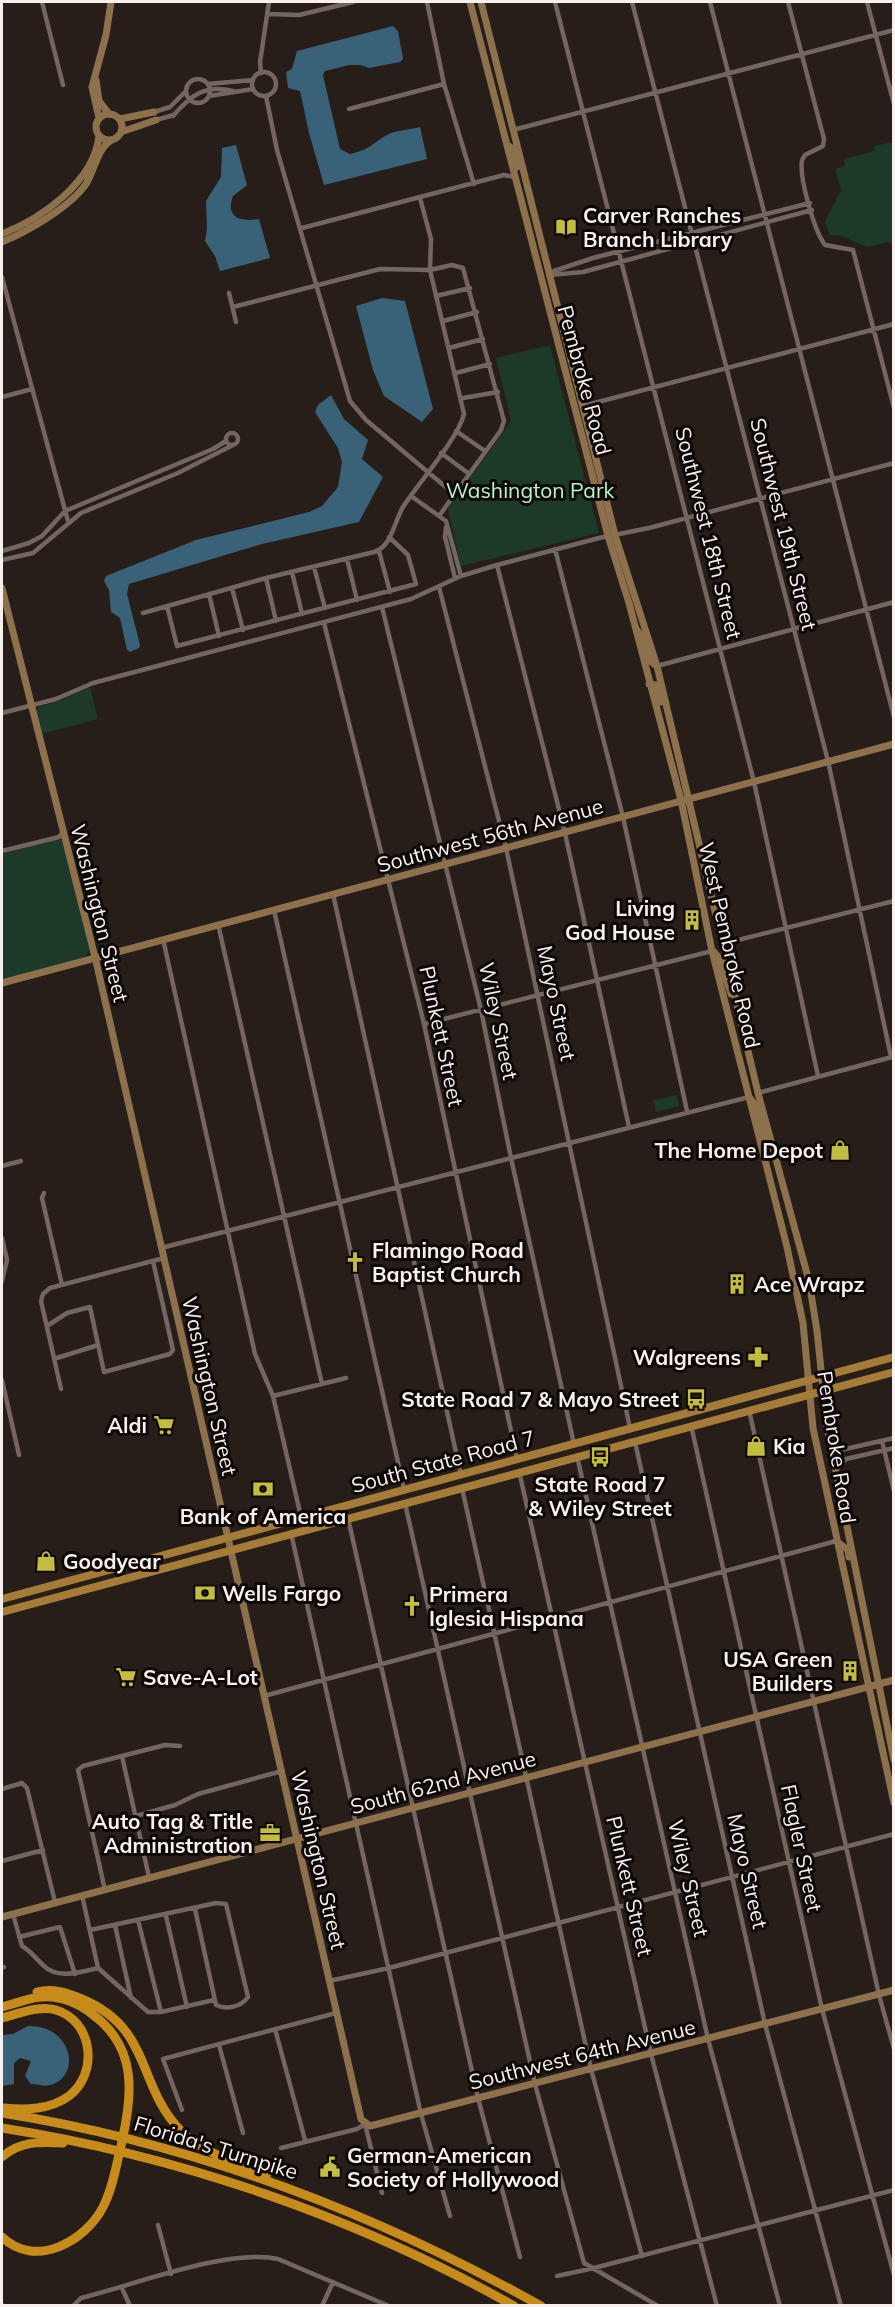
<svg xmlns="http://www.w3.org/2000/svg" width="895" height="2307" font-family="Mulish,sans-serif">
  <rect width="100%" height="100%" fill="#281e19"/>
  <path fill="#1d3927" d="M893,142V246L888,242L867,247L842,236L830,235L825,222L841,190L835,169L845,166L844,159L875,151L874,146Z
    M550,345L599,533L461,566L448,509L511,421L496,358Z
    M90,687L98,719L41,734L36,713L38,707L62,700Z
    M57,839L63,840L90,950L85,957L2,981V854Z
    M677,1095L679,1106L656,1112L653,1100Z"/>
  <path fill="#396178" d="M393,26L398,31L403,59L400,62L369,68L360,65H349L325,71L323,75L340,149L350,154C370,150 372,143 387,135C396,130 410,130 420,127L427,159L324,185L309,133L300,91L288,88L286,72L292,69L297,51Z
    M236,145L247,185L233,196C225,218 240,222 259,219L270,258L220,271L215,256L205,241L207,228L206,201L221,177L222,148Z
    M382,298L405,301L433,409L422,422L384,396L373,370L356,306Z
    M331,395L344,419L368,440L362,459L383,477L359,522L262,544L129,584L127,594L140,645L139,648L130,652L127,650L120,618L111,612L109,590L104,581L106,576L196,540L309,512L322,506L338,487L342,462L338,448L315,412L318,405Z
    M28,2026C73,2025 82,2077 50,2085C45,2087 37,2084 31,2084L25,2076L31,2061L20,2058L14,2063V2084L2,2086V2035L13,2034Z"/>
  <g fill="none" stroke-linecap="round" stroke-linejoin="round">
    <path stroke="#736661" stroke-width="4.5" d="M42,2L63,85
      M427,2L444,84L474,184
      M555,2L754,782L818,1076
      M632,2L828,761L891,1057
      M710,2L894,717
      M788,2L824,139L823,146L805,155L802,160C799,178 814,230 825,245L853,250L894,408
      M867,2L894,104
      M268,14L299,15L353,2
      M252 84a12 12 0 1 1 24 0a12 12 0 1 1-24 0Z
      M261,73L260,62L269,2
      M186 91a12 12 0 1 1 24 0a12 12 0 1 1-24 0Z
      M208,84L253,80
      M209,96L253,89
      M266,96L277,150L350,401L366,420L454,494
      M349,109L444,84
      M154,112L170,107L185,92
      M173,116C191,95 205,84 233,91
      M156,120L174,115
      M513,130L894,30
      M302,228L504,175L515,177
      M550,275L583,272L812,210
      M549,276L554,271L593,258L810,203
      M2,277L68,521
      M229,293L236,322
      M436,296L470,288
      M233,307L380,269L430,270L452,265L463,268L504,421L501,430L439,516
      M443,321L477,312
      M449,348L483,339
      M456,373L490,364
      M2,397L32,389
      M463,398L498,392
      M583,406L894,324
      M456,431L485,451
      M226 439a6 6 0 1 1 12 0a6 6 0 1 1-12 0Z
      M441,453L468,473
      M411,496L446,521L461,576
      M446,527L445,537L455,578
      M555,549L623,817L687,1111
      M2,551L29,543L42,536L65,511L213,449L226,441
      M379,551L390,592
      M347,559L357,600
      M2,560L33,553L81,513L178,473L233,445
      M497,565L565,833L629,1127
      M314,567L325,608
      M292,572L302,614
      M266,578L276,621
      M439,587L506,848L630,1428
      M232,588L243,630
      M209,594L219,636
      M167,606L177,646L416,584L408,555L389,537
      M382,607L481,1010L511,1158L574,1444
      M143,613L266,578L374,552C391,548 395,520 403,507C419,482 458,439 464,414L430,270L431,239L420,198
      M324,623L424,1024L517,1459
      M657,666L894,602
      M2,713L56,699L93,683L411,599L461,576L497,565L599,538L649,528L894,463
      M2,851L59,837L63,832
      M333,894L461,1475
      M274,910L404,1489
      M218,924L322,1384
      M163,939L255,1354L273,1396L301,1517
      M722,944L894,901
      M424,1024L712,951
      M758,1093L892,1057
      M2,1166L21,1161
      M44,1193L42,1198L62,1285
      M2,1238L7,1260L2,1281
      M161,1248L749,1097
      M47,1326L67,1313L90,1307L104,1372L170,1354L173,1350L153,1261
      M54,1359L98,1345
      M2,1380L19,1455
      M61,1389L41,1301L43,1294L50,1288L164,1258
      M273,1396L346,1378
      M749,1410L879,1995L894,2049
      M691,1425L822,2009L894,2275
      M882,1441L894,1491
      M635,1442L765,2024L841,2306
      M830,1445L841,1450L894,1438
      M577,1456L708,2039L780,2306
      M837,1469L846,1459L894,1448
      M519,1471L651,2054L717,2306
      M462,1488L591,2069L642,2256
      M405,1503L535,2084L584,2263L658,2306
      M348,1518L478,2098L520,2257
      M291,1533L421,2114L450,2216
      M264,1696L836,1541
      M122,1756L149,1877
      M2,1789L22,1783L27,1788L55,1902
      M136,1816L175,1805L198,1794L282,1771
      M2,1861L43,1850
      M105,1890L78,1770L83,1766L165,1745L180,1746
      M82,1895L98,1968L148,2012H161L214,2000
      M13,1914L22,1946C32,1952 35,1958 43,1965C57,1980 81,1972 98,1968
      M166,1916L187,2007
      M138,1920L161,2012
      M115,1925L131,1998
      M90,1930L216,1903L226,1904L248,1997C241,2007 227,2010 216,2005L195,1909
      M19,1937L60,1927L75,1974
      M2,1968L4,1967
      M329,1981L389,1968L894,1834
      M275,2029L305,2140
      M219,2045L243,2133
      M182,2110L163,2059L336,2013
      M281,2148L357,2129L365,2124L382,2193
      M158,2225L171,2274
      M557,2276L594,2268L894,2190
      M122,2288L130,2306
      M2,2305V2306
      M73,2306L81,2298C134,2285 228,2248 278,2259L389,2306
      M322,2306L333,2282"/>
    <path stroke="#8c714c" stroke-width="7" d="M470,2L608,536L629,603L681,800L712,951L787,1247L803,1323L813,1428L894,1803
      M481,2L615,535L657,666L758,1093L809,1281L817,1331L827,1427L894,1760
      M96,80L99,101L109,114
      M96 127a13 13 0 1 1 26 0a13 13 0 1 1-26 0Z
      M99,118L92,87L106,35L111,2
      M120,119L154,112
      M121,132L156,120
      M507,145L513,149L517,167
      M2,234C42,218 94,182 99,136
      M2,242C27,232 70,207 86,184C95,170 97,148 112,140
      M2,588L95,957L361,2119L370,2126L894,1990
      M637,630C646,640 643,659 657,666
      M649,684L656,685L661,702
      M714,952L720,959L731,994
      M2,983L894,744
      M750,1098L756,1107L768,1143
      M836,1541L848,1550L849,1557
      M2,1917L894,1680"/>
    <path stroke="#a57c37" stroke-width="8" d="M2,1599L894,1357
      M2,1612L894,1372"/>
    <path stroke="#c78b1b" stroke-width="9" d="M37,1992C53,1988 67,1993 82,1999C153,2029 136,2085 181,2131C203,2153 238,2164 267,2174
      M2,2007C14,2004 28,1998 41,1997C59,1995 78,2003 92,2014C139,2048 132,2096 121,2146C116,2166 113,2188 103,2207C85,2242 35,2269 2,2237
      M2,2018C18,2014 39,2005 56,2010C93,2021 99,2073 69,2096C50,2110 25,2110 3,2108
      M2,2113C192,2143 373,2212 541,2306
      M2,2128C180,2156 356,2217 514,2306
      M2,2157C20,2141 39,2142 63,2143"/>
  </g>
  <defs>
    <g id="library-bare" transform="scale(1.62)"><path d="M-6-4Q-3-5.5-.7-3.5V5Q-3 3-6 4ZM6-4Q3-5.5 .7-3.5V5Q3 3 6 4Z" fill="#c1bd40" stroke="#0e0907" stroke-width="2.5" paint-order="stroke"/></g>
    <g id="building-bare" transform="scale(1.62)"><path d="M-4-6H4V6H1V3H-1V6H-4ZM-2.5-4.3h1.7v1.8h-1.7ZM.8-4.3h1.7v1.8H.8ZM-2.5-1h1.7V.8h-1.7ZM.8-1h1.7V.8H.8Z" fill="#c1bd40" stroke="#0e0907" stroke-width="2.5" paint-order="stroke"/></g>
    <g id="shop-bare" transform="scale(1.62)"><path d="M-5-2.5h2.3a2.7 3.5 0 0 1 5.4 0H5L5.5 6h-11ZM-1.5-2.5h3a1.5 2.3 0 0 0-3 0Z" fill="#c1bd40" stroke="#0e0907" stroke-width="2.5" paint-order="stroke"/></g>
    <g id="church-bare" transform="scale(1.62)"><path d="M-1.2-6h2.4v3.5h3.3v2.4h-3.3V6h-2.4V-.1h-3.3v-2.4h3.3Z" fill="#c1bd40" stroke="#0e0907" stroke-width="2.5" paint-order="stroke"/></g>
    <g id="pharmacy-bare" transform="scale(1.62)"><path d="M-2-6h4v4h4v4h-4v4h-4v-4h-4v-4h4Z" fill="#c1bd40" stroke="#0e0907" stroke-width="2.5" paint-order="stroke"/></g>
    <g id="bus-bare" transform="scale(1.62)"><path d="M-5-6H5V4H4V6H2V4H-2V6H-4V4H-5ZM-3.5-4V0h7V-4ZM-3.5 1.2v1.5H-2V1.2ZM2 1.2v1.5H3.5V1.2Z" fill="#c1bd40" stroke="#0e0907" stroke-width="2.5" paint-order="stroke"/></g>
    <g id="supermarket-bare" transform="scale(1.62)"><path d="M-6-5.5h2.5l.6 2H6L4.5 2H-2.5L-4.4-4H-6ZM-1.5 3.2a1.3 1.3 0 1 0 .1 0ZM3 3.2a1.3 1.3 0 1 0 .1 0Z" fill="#c1bd40" stroke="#0e0907" stroke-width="2.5" paint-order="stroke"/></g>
    <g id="bank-bare" transform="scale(1.62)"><path d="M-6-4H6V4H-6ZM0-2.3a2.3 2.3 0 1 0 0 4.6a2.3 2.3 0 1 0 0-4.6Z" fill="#c1bd40" stroke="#0e0907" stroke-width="2.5" paint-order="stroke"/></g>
    <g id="office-bare" transform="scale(1.62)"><path d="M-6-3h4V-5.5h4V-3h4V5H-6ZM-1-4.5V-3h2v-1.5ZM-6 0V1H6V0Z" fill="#c1bd40" stroke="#0e0907" stroke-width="2.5" paint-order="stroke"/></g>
    <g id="civic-bare" transform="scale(1.62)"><path d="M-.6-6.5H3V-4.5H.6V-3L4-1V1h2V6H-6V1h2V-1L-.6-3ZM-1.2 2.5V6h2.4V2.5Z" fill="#c1bd40" stroke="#0e0907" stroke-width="2.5" paint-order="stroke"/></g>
  </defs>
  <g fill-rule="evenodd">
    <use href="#library-bare" x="566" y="227"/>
    <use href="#building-bare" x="692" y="920"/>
    <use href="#shop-bare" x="840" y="1150"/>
    <use href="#church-bare" x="355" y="1262"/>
    <use href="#building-bare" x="737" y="1284"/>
    <use href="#pharmacy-bare" x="758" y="1357"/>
    <use href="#bus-bare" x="696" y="1399"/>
    <use href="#supermarket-bare" x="164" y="1425"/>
    <use href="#shop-bare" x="756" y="1446"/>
    <use href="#bus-bare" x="600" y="1457"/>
    <use href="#bank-bare" x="263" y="1489"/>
    <use href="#shop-bare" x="46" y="1561"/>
    <use href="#bank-bare" x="205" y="1593"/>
    <use href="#church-bare" x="412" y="1606"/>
    <use href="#building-bare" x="850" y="1671"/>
    <use href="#supermarket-bare" x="126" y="1677"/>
    <use href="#office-bare" x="270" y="1833"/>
    <use href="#civic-bare" x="330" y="2167"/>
  </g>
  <g text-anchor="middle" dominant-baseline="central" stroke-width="6" stroke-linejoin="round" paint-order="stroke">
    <g font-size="21" font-weight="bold" fill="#f8f0ed" stroke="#0e0907" text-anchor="start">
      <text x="583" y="215">Carver Ranches<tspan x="583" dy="24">Branch Library</tspan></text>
      <text x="675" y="908" text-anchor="end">Living<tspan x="675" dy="24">God House</tspan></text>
      <text x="823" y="1150" text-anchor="end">The Home Depot</text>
      <text x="372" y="1250">Flamingo Road<tspan x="372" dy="24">Baptist Church</tspan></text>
      <text x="754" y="1284">Ace Wrapz</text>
      <text x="741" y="1357" text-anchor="end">Walgreens</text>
      <text x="679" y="1399" text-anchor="end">State Road 7 &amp; Mayo Street</text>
      <text x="147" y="1425" text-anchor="end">Aldi</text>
      <text x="773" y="1446">Kia</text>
      <text x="600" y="1484" text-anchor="middle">State Road 7<tspan x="600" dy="24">&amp; Wiley Street</tspan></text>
      <text x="263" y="1516" text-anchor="middle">Bank of America</text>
      <text x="63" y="1561">Goodyear</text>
      <text x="222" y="1593">Wells Fargo</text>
      <text x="429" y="1594">Primera<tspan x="429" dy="24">Iglesia Hispana</tspan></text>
      <text x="833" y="1659" text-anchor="end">USA Green<tspan x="833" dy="24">Builders</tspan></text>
      <text x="143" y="1677">Save-A-Lot</text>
      <text x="253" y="1821" text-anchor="end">Auto Tag &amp; Title<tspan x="253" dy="24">Administration</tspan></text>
      <text x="347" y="2155">German-American<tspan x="347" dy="24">Society of Hollywood</tspan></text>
    </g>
    <g font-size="21" fill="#f8f0ed" stroke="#0e0907">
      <text transform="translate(585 380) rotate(75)">Pembroke Road</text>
      <text transform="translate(784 524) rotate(76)">Southwest 19th Street</text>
      <text transform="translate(709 533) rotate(76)">Southwest 18th Street</text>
      <text transform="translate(490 835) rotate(-15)">Southwest 56th Avenue</text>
      <text transform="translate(100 913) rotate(76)">Washington Street</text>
      <text transform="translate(730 945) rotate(77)">West Pembroke Road</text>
      <text transform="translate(557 1003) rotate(78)">Mayo Street</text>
      <text transform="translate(499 1021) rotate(78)">Wiley Street</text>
      <text transform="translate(442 1036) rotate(78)">Plunkett Street</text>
      <text transform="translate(210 1386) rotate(77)">Washington Street</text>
      <text transform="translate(837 1447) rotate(81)">Pembroke Road</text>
      <text transform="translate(443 1461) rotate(-15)">South State Road 7</text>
      <text transform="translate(443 1782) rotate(-15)">South 62nd Avenue</text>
      <text transform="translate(802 1848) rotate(78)">Flagler Street</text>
      <text transform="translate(319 1860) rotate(77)">Washington Street</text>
      <text transform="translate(748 1871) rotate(77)">Mayo Street</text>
      <text transform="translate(689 1878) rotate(77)">Wiley Street</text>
      <text transform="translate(630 1886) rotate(77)">Plunkett Street</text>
      <text transform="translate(582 2054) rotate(-14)">Southwest 64th Avenue</text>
      <text transform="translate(216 2147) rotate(17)">Florida's Turnpike</text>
    </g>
    <g font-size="21" fill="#b5f5c9" stroke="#0e0907">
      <text x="530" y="490">Washington Park</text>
    </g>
  </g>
  <rect width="895" height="2307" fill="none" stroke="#f8f0ed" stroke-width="6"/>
</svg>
